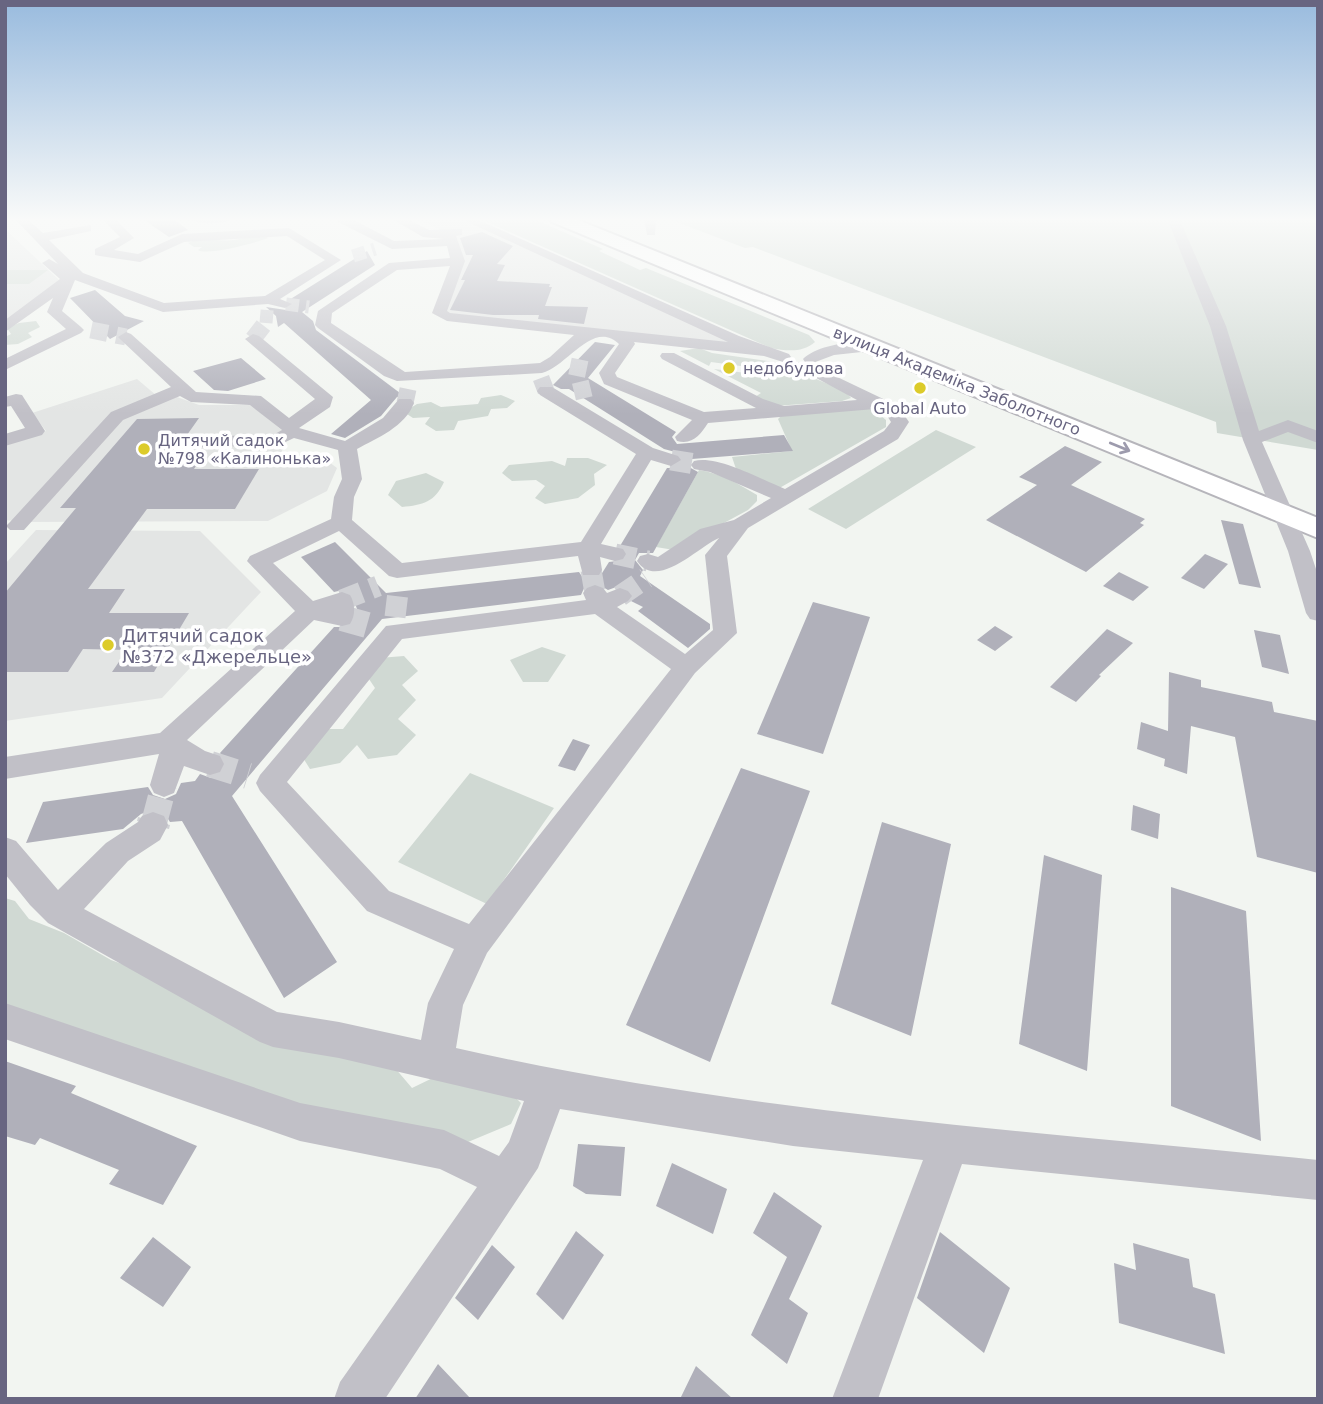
<svg xmlns="http://www.w3.org/2000/svg" width="1323" height="1404" font-family="'DejaVu Sans',sans-serif">
  <rect width="100%" height="100%" fill="#f2f5f1"/>
  <path fill="#e3e5e4" d="M416,218H462L759,354L442,318L434,314L454,264L448,234Z
    M5,229L59,280L5,320Z
    M137,379L163,401L177,397L199,405H251L289,436L280,455L325,459L337,468L327,491L268,521L24,522L5,520V444L46,431L32,413Z
    M36,530L200,531L261,592L162,698L5,721V564Z"/>
  <path fill="#d0d9d3" d="M478,218H531L603,249L599,251L640,270L646,268L809,335L815,342C802,353 787,351 771,348Z
    M666,218H1318V450L1217,433L1216,422L753,247L745,248Z
    M263,235L268,238C256,243 206,256 198,250L202,247H194L188,243C203,236 218,242 234,240C244,239 252,235 263,235Z
    M5,270H48L29,284H5Z
    M36,321L40,327L28,333L32,337L18,344L5,345V337L11,334L7,328L19,323Z
    M699,348L712,353L775,362L845,391L851,398L842,401L775,406L755,397L761,393L714,369L746,373L748,367L711,362L709,366L680,351Z
    M501,395L515,401L507,408L491,409L488,416L458,421L454,430L436,431L425,424L430,417L413,418L404,412L417,404L431,402L441,407L478,404L481,398Z
    M866,408L874,410L886,420V427L776,490L736,469L732,457L792,451L778,419L783,414Z
    M936,430L976,447L846,529L808,509Z
    M567,458H588L607,465L594,474L595,485L578,498L545,504L535,498L545,486L536,480L512,481L502,473L509,465L552,461L565,466Z
    M699,470C720,473 739,484 757,495V501L748,510L674,550L656,547Z
    M426,473L444,482C435,502 423,505 402,507L388,495L396,481Z
    M542,647L566,655L548,682H523L510,660Z
    M404,656L418,671L402,685L416,700L398,719L416,735L397,755L368,759L357,745L340,763L310,769L300,753L320,729H343L375,688L365,673L379,658Z
    M470,773L554,808L487,904L398,862Z
    M5,898L15,901L29,919L64,933L111,960L389,1061L412,1088L443,1073L507,1089L521,1103L511,1124L468,1142L312,1115L5,1011Z"/>
  <path fill="#b0b0ba" d="M141,218H172L188,230L169,237Z
    M482,232L513,246L497,264L505,265L497,281L550,284L549,287H552L545,306L588,307L584,324L538,319L539,315H493L450,310L465,280H461L473,255H466L460,238Z
    M367,251L375,265L302,312L313,321L316,330L404,396L397,397L381,416L345,438L331,434L371,400L284,323L278,327L276,316L266,307L286,310L295,305L289,300Z
    M95,290L125,316L144,321L110,339L70,298Z
    M595,342L615,345L588,378L676,432L672,437L677,444L784,435L793,451L692,459L689,467L698,472L653,553H639L635,560L643,570L640,576L710,624V629L688,648L638,611L643,607L631,601L635,596L629,589L619,586L608,590L596,583L585,586L581,595L382,619L232,796L337,962L284,998L182,821L170,822L165,814L152,810L141,814L123,829L26,843L43,802L148,787L153,795L165,799L176,794L181,783L195,781L200,774L211,778L222,773L226,763L220,753L334,627H351L354,621L357,609L352,594L343,590L334,592L301,557L335,542L386,593L579,572L583,578H599L609,562L625,560L628,553L620,546L667,468H672L684,461L679,453L664,449L569,389H561L553,385Z
    M241,358L266,379L228,391L214,390L193,371Z
    M199,418L187,435L174,437L171,443L174,451H206L194,469H259L235,509H147L88,589H125L109,613H189L154,672H112L127,650L83,649L68,672H5V593L76,508H60L137,419Z
    M1065,446L1102,462L1071,485L1145,519L1140,523L1144,525L1086,572L986,520L1037,485L1019,477Z
    M1221,520L1243,524L1261,588L1239,584Z
    M1205,554L1228,564L1204,589L1181,578Z
    M1119,572L1149,587L1133,601L1103,586Z
    M813,602L870,617L823,754L757,734Z
    M995,626L1013,637L995,651L977,640Z
    M1107,629L1133,643L1099,675L1101,676L1076,702L1050,687Z
    M1254,630L1280,635L1289,674L1262,667Z
    M1169,672L1201,680V687L1272,702L1274,712L1318,721V873L1257,857L1235,737L1191,726L1187,774L1164,766L1165,759L1137,749L1141,722L1168,731Z
    M573,739L590,745L575,771L558,766Z
    M741,768L810,791L710,1062L626,1025Z
    M1133,805L1160,814L1158,839L1131,830Z
    M882,822L951,844L911,1036L831,1004Z
    M1044,855L1102,875L1087,1071L1019,1044Z
    M1171,887L1246,911L1261,1141L1171,1106Z
    M5,1061L76,1086L71,1093L197,1146L163,1205L109,1184L119,1170L40,1138L35,1145L5,1136Z
    M578,1144L625,1147L621,1196L586,1194L573,1186Z
    M672,1163L727,1189L713,1234L656,1206Z
    M774,1192L822,1226L789,1299L808,1313L787,1364L751,1335L787,1257L753,1233Z
    M576,1231L604,1255L563,1320L536,1294Z
    M940,1232L1010,1288L984,1353L917,1298Z
    M153,1237L191,1267L163,1307L120,1278Z
    M1133,1243L1189,1259L1193,1287L1215,1294L1225,1354L1119,1323L1114,1263L1136,1270Z
    M492,1245L515,1267L478,1320L455,1298Z
    M438,1364L471,1399H415Z
    M696,1366L733,1399H680Z"/>
  <g fill="none" stroke-linecap="round" stroke-linejoin="round">
    <path stroke="#d0d1d5" stroke-width="13" stroke-dasharray="13 7" stroke-linecap="butt" d="M353,256L375,249
      M286,304L309,307
      M266,323L268,300"/>
    <path stroke="#d0d1d5" stroke-width="17" stroke-dasharray="17 9" stroke-linecap="butt" d="M91,330L126,337
      M253,339L267,321
      M570,366L594,371
      M541,378L546,391
      M574,392L599,386
      M405,403L408,389"/>
    <path stroke="#d0d1d5" stroke-width="21" stroke-dasharray="21 10" stroke-linecap="butt" d="M671,460L701,465
      M615,554L648,561
      M591,570L595,593
      M620,596L646,578
      M342,600L378,586
      M395,617L398,592"/>
    <path stroke="#d0d1d5" stroke-width="26" stroke-dasharray="26 13" stroke-linecap="butt" d="M342,618L374,627
      M210,764L248,776
      M154,823L164,785"/>
    <path stroke="#d0d1d5" stroke-width="33" stroke-dasharray="33 17" stroke-linecap="butt" d="M153,825L154,821"/>
    <g stroke="#b6b5bb" stroke-width="4">
      <path id="highway" d="M549,218H573L1318,518V538L552,222Z"/>
    </g>
    <path fill="#c1c0c7" fill-rule="evenodd" d="M14,218H26L43,233L91,225V231L49,240L83,273L164,303L265,296L325,260L287,236L184,242L140,262L100,256L95,255V249L120,237L101,218H114L134,238L114,250L138,254L182,234L289,228L341,260L280,299L292,304L285,308L268,304L163,312L75,280L62,311L81,327L84,330L81,333L5,370V359L66,329L47,312L53,298L5,332V320L60,279L42,263L49,259L58,264Z
      M187,218H235C225,225 197,225 187,218Z
      M337,218H350L394,241L444,239L423,237L390,218H405L429,230L462,229V235L456,236L465,261L447,311L450,313L728,342L459,218H474L739,336L789,354L791,357L783,362L764,356L634,342L635,344L615,373L617,377L704,412L756,408L662,359L660,356L662,353H674L763,399L784,406L857,400L794,366L796,363L805,362L803,359C817,344 860,339 880,344L882,347L880,350L834,355L810,364L898,406L909,422L898,439L748,528L727,556L737,633L695,673L487,953L463,1005L456,1048C739,1112 1030,1131 1318,1160V1200L962,1164L878,1399H832L923,1160L793,1146L560,1109L538,1168L385,1399H334L340,1382L477,1187L440,1169L300,1141L5,1039V1003L300,1103L444,1130L499,1156L509,1142L524,1101L339,1058L273,1047L260,1042L48,923L30,905L5,874V837L16,841L58,890L106,843L138,822L142,816L153,812L164,816L168,825L160,840L128,861L84,909L277,1012L339,1022L421,1040L428,1003L454,949L367,911L260,791L256,783L260,775L386,626L586,600L583,593L587,588L595,585L603,588L607,593L620,588L628,591L632,596L628,601L617,607L685,654L713,630L705,555L719,538C698,547 657,591 637,561L640,556L648,554L658,557L700,529L734,520L771,498L710,472L694,469L691,465L694,461C718,455 762,480 785,489L884,431L891,422L886,414L875,409L708,423C700,435 693,445 677,441L675,437L692,420L604,384L599,373L619,344C593,319 567,367 542,373L397,381L384,376L318,328L315,325L318,311L389,263L450,258L447,246L392,249L338,222ZM450,266L432,313L447,321L574,335L550,357L540,363L405,372L331,323L332,313L397,270ZM595,614L671,669L469,924L389,891L287,782L402,639Z
      M644,218H656L655,235H647Z
      M1167,218H1179L1226,326L1259,431L1288,420L1318,431V443L1288,432L1262,442L1310,551L1318,575V621L1310,619L1306,613L1288,551L1243,440L1210,326Z
      M126,332L131,334L196,392L261,396L289,418L315,399L245,339L253,334L259,336L333,397L330,407L299,428L345,441L383,418L399,399H411L414,403C405,427 377,438 357,449L362,479L354,497L352,520L402,563L581,542L636,454L540,395L537,391L540,387H552L653,448L678,456L681,460L671,466L651,460L601,544L623,549L626,554L623,559L615,561L600,557L602,570L599,575H583L578,556L397,578L389,576L339,531L273,563L313,601L342,592L350,595C355,603 356,615 350,624L342,626L314,620L187,740L205,751L220,756L224,764L220,772L210,775L184,766L174,793L164,797L154,793L150,785L159,754L5,779V757L160,733L295,611L247,561L250,556L331,519L334,497L342,479L338,450L294,438L279,445L175,448L173,444L175,440L182,438L275,434L282,430L250,405L191,402L180,396L123,420L24,530H10L6,526L10,522L111,412L171,387L121,340L118,337Z
      M16,394L22,395L45,431L42,435L5,446V434L25,428L11,406L5,407V397Z"/>
    <use href="#highway" fill="#fff" fill-rule="evenodd"/>
  </g>
  <defs><path id="oneway-shaft" d="M-6 0H5M1.5-3L5.5 0L1.5 3" fill="none" stroke-width="1.6" stroke-linecap="round" stroke-linejoin="round" transform="scale(1.75)"/></defs>
  <use stroke="#9d9bad" href="#oneway-shaft" transform="translate(1120 447) rotate(22)"/>
  <linearGradient id="sky" x2="0" y2="1"><stop stop-color="#99bbde"/><stop offset="0.53" stop-color="#f9faf9"/><stop offset="1" stop-color="#f9faf9" stop-opacity="0"/></linearGradient>
  <rect width="1323" height="414" fill="url(#sky)"/>
  <g fill="#dccb2a" stroke="#fff" stroke-width="2.5">
    <circle cx="729" cy="368" r="7"/>
    <circle cx="920" cy="388" r="7"/>
    <circle cx="144" cy="449" r="7"/>
    <circle cx="108" cy="645" r="7"/>
  </g>
  <g text-anchor="middle" dominant-baseline="central" stroke-width="7" stroke-linejoin="round" paint-order="stroke">
    <g font-size="16" fill="#686581" stroke="#fff" text-anchor="start">
      <text x="743" y="368">недобудова</text>
      <text x="920" y="408" text-anchor="middle">Global Auto</text>
      <text x="158" y="440">Дитячий садок<tspan x="158" dy="18">№798 «Калинонька»</tspan></text>
    </g>
    <g font-size="16" fill="#686581" stroke="#fff">
      <text transform="translate(957 381) rotate(22)">вулиця Академіка Заболотного</text>
    </g>
    <g font-size="18" fill="#686581" stroke="#fff" text-anchor="start">
      <text x="122" y="635">Дитячий садок<tspan x="122" dy="21">№372 «Джерельце»</tspan></text>
    </g>
  </g>
  <rect width="1323" height="1404" fill="none" stroke="#686581" stroke-width="14"/>
</svg>
